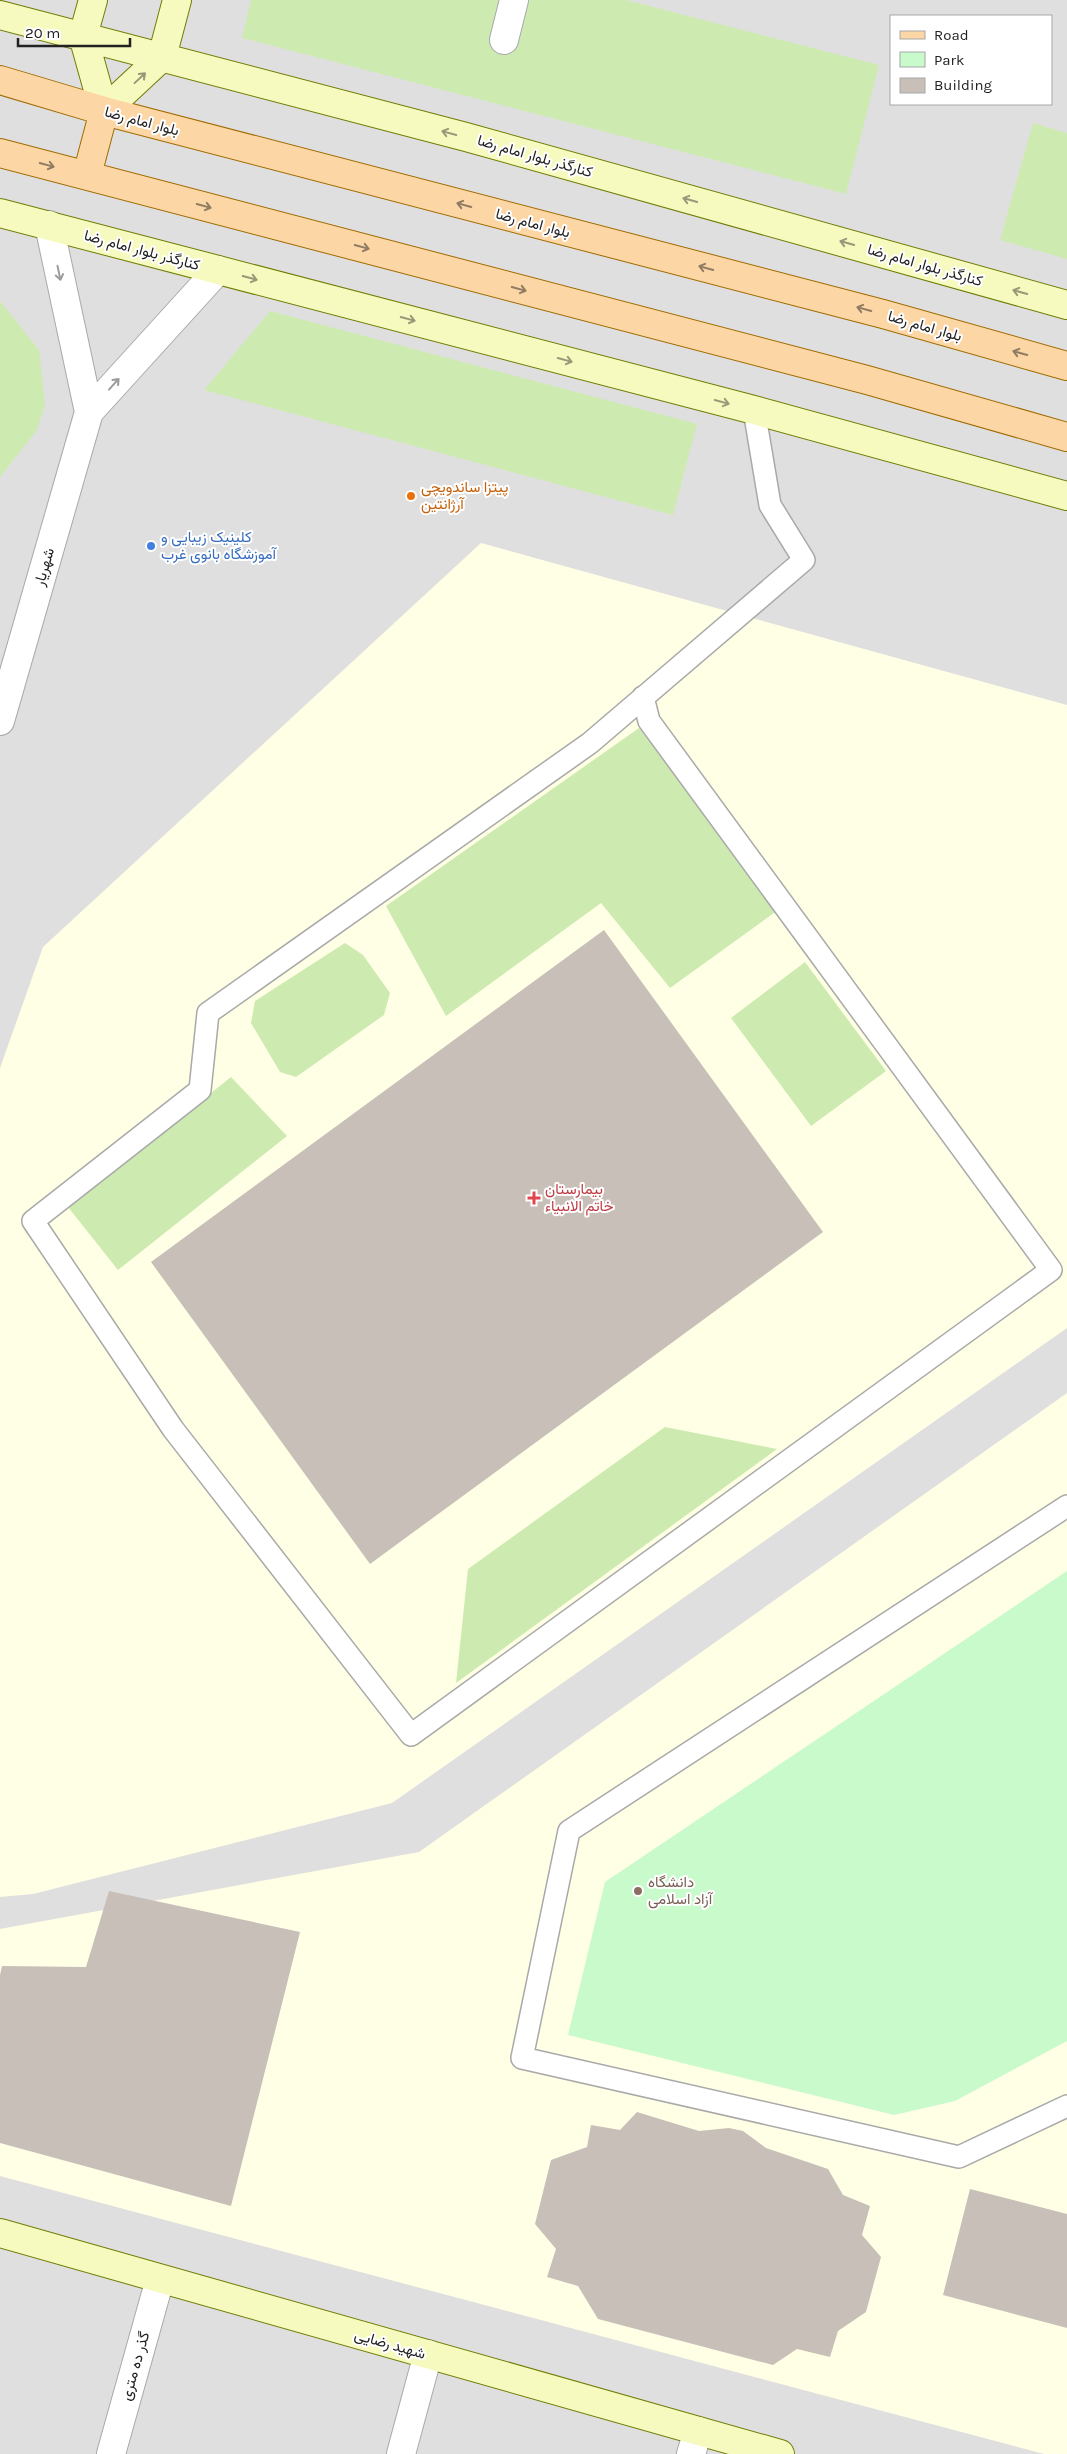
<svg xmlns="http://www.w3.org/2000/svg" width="1067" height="2454" font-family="Karla,Vazirmatn,sans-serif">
  <rect width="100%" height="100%" fill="#f2efe9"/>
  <path fill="#e0dfdf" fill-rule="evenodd" d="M0,0H1067V2454H0ZM891,16H1051V104H891Z"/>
  <path fill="#ffffe5" d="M481,543L1067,705V1328L392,1803L33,1894L0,1897V1068L43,947Z
    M1067,1393V2454H1044L0,2176V1929L419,1852Z"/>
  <path fill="#cdebb0" d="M251,0H626L879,65L846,194L242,38Z
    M1033,123L1067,133V259L1000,240Z
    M0,301L39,350L45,404L37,430L0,477Z
    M270,311L697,424L673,515L204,390Z
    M649,721L785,905L670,988L601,903L446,1016L386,906Z
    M345,943L363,955L390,993L384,1015L296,1077L280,1072L251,1023L255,1001Z
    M805,962L886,1071L811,1126L731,1018Z
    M231,1077L287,1136L118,1270L68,1207Z
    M665,1427L777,1449L456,1683L468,1569Z"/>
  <path fill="#c8facc" d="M1067,1571V2041L955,2101L894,2115L568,2035L605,1882Z"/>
  <path fill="#c7bfb8" d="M604,930L823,1232L370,1564L151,1262Z
    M109,1891L300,1932L231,2206L0,2143V1975L2,1966L86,1967Z
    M637,2112L699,2131L729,2128L743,2131L766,2148L828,2169L843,2195L870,2206L862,2235L881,2257L866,2312L838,2331L830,2357L797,2349L773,2365L598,2319L578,2286L547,2277L556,2249L535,2224L551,2160L587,2147L591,2125L620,2130Z
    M970,2189L1067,2214V2328L943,2295Z"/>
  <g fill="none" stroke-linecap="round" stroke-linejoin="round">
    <g stroke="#a9a9a9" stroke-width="24">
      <path id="lane" d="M643,697L649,721L1051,1270L411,1735L173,1429L33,1221L200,1090L208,1013L590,743L804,560L770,505L754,410
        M1067,1506L569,1831L522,2058L959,2157L1067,2106"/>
    </g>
    <g stroke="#a9a9a9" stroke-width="30">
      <path id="street" d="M504,40L514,0
        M49,225L89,412L218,270
        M0,721L89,412
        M111,2454L160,2279
        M401,2454L428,2354
        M691,2454L698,2431"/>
    </g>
    <g stroke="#707d05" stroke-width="30">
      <path id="secondary" d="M93,0L83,36L104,111L162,57L177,0
        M0,15L466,137L1067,305
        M0,213L754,410L1067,496
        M0,2233L780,2454"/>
    </g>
    <g stroke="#a06b00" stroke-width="30">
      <path id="primary" d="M0,80L104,111L883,314L1067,366
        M0,153L867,380L1067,437
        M87,175L104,111"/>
    </g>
    <use href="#lane" stroke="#fff" stroke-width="21"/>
    <use href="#street" stroke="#fff" stroke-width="28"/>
    <use href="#secondary" stroke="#f7fabf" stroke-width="28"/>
    <use href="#primary" stroke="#fcd6a4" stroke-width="28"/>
  </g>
  <defs><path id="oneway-shaft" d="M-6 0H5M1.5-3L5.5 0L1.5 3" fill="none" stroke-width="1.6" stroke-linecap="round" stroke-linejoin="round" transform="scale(1.25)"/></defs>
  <g stroke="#979978">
    <use href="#oneway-shaft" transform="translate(140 78) rotate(-43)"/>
    <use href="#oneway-shaft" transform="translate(449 133) rotate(-165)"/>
    <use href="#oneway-shaft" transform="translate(690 200) rotate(-164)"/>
    <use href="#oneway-shaft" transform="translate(847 243) rotate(-164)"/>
    <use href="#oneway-shaft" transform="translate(250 278) rotate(15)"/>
    <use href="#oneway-shaft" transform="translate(1020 292) rotate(-164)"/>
    <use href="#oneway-shaft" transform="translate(408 319) rotate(15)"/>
    <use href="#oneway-shaft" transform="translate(565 360) rotate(15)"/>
    <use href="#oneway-shaft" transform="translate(722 402) rotate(15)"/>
  </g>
  <g stroke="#8f7c63">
    <use href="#oneway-shaft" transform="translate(47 165) rotate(15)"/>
    <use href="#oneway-shaft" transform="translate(464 205) rotate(-165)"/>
    <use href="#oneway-shaft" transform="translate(204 206) rotate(15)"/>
    <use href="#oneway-shaft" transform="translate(362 247) rotate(15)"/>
    <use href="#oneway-shaft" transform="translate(706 268) rotate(-165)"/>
    <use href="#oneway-shaft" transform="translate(519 289) rotate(15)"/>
    <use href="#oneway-shaft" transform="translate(864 309) rotate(-165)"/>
    <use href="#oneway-shaft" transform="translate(1020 353) rotate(-164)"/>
  </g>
  <g stroke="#9c9c9c">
    <use href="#oneway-shaft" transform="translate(59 273) rotate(78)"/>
    <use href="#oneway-shaft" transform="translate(114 384) rotate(-48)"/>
  </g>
  <circle fill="#e8710a" stroke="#fff" stroke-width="2" cx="411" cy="496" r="5"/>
  <circle fill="#3f7fe0" stroke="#fff" stroke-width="2" cx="151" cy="546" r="5"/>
  <path fill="#e0444e" stroke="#fff" stroke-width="2" d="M531.5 1190.5h5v5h5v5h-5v5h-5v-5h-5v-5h5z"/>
  <circle fill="#8d6e63" stroke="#fff" stroke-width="2" cx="638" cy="1891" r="5"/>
  <g text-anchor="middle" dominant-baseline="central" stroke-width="4" stroke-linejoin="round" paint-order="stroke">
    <g font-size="15" fill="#222" stroke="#fff">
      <text transform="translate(142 121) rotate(15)">بلوار امام رضا</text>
      <text transform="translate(535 156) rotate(16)">کنارگذر بلوار امام رضا</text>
      <text transform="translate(533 223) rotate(15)">بلوار امام رضا</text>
      <text transform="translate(142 250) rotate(15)">کنارگذر بلوار امام رضا</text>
      <text transform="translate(925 265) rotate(16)">کنارگذر بلوار امام رضا</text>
      <text transform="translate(925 326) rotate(16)">بلوار امام رضا</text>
      <text transform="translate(44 567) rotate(-74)">شهریار</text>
      <text transform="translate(390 2344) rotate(16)">شهید رضایی</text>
      <text transform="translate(135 2366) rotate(-74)">گذر ده متری</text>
    </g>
    <g font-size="15" fill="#c56008" stroke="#fff" text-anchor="start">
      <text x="421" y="487">پیتزا ساندویچی<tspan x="421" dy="17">آرژانتین</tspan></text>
    </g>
    <g font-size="15" fill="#366cbe" stroke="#fff" text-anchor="start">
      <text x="161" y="537">کلینیک زیبایی و<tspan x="161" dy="17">آموزشگاه بانوی غرب</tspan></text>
    </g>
    <g font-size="15" fill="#be3a42" stroke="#fff" text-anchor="start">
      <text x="545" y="1189">بیمارستان<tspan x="545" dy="17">خاتم الانبیاء</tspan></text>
    </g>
    <g font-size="15" fill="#785e54" stroke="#fff" text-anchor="start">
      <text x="648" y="1882">دانشگاه<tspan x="648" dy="17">آزاد اسلامی</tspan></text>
    </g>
  </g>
  <rect x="890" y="15" width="162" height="90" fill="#ffffff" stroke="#a7a7a7"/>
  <rect x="900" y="31" width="25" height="8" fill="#fcd6a4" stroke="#a7a7a7"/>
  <text x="934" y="40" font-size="15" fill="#222222">Road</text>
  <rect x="900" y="52" width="25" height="15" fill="#c8facc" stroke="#a7a7a7"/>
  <text x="934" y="65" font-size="15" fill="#222222">Park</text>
  <rect x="900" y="78" width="25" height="15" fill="#c7bfb8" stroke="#a7a7a7"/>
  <text x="934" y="90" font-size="15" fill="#222222">Building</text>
  <path d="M18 38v8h112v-8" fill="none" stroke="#222222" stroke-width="2.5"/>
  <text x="25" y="38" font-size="15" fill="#222222" stroke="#ffffff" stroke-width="4" paint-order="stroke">20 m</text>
</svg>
